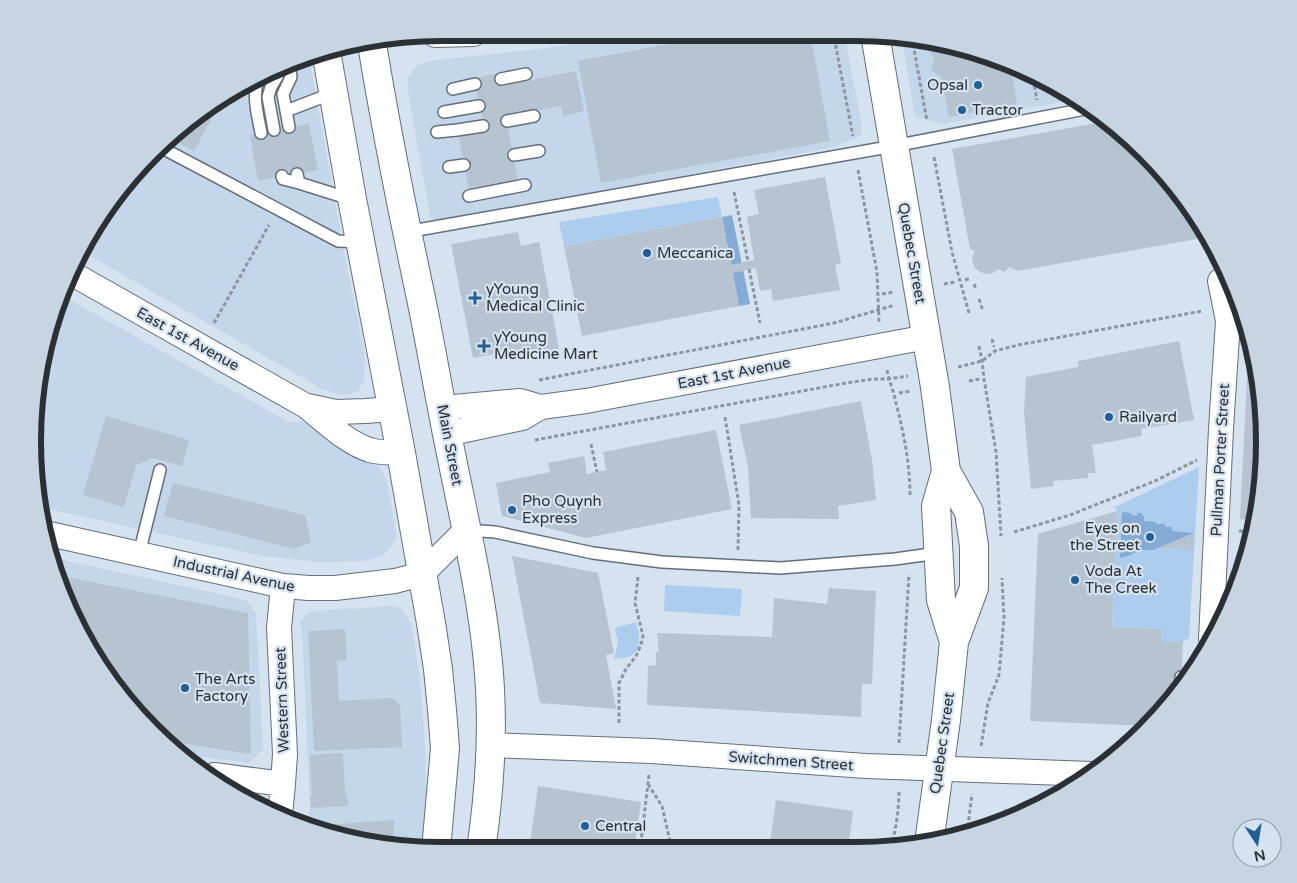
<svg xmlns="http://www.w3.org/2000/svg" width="1297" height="883" font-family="'Varela Round',sans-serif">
  <rect width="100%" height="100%" fill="#d5e2f0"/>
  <path fill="#c4d6e9" d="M613,33H844L862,126V133L859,136L835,147L441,221H437L430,217L408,90V78L413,70L417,66L429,61L541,49L566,45Z
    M902,37L935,40L1037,75L1072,100L943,124L915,117Z
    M308,55L310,61L345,257L365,357L364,381L357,392L351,394L341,395L322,389L83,252L117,192L214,102Z
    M61,295L291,423L302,421L374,461L380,468L386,478L396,531V538L388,551L380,557L364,561L320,562L263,556L39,507L33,414Z
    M54,558L242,599L247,601L256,613L263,749L250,763L186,755L152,731L87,646Z
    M391,606L401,608L407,617L412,625L421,689L425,745L426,804L421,849L362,843L307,824L310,808L302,629L299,624L306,614L314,611Z
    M244,796L257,798L261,801L265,810L260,808Z"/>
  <path fill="#adcdef" d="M718,197L722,217L564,246L559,222Z
    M1199,467L1189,638L1183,642L1161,641V629L1112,627L1117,511L1115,507Z
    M665,585L742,589L740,616L664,611Z
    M636,622C639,632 644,650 630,656C626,658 619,658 614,659L618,642L615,628Z"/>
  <path fill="#83abd4" d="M732,215L750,304L739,306L722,217Z
    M1122,512L1131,513V515L1137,516V513H1142V516H1144V521L1156,522V524H1165V527H1172V531L1194,533L1153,550H1141L1128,556L1120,558Z"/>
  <path fill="#b6c3d1" d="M732,32H810L830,141L601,183L578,61Z
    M934,40L1015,68L1012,72L1017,104L949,117L941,77L931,70L934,59L927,47Z
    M576,71L584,111L563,116L561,106L506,117L519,185L470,194L459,137L485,132L474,78L500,73L502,86Z
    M221,98L222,99L194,151L173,140L214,102Z
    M1103,122L1145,152L1195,214L1208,237L1017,271L1010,267L1004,272L998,269L993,273L986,274L980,272L975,268L973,263L972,257L975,251L970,249L952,149Z
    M309,124L318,170L258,181L250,135Z
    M825,177L841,263L835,265L840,290L773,301L771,289L760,291L756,268L733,273L739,306L582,336L564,246L722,217L731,265L754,260L747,217L759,214L754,190Z
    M518,232L521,246L539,242L559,349L510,358L509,351L473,358L451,244Z
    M1249,337L1257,361L1264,441L1257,520L1240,519Z
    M1179,341L1194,420L1141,429L1142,436L1092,445L1096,473H1088V478L1053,481L1054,486L1031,489L1024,413L1026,377L1078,367V361Z
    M861,401L872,460L876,500L838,506L839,519L751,518L748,468L739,425Z
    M106,416L189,440L182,466L153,458L136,465L124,507L83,495Z
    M716,430L732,509L586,538L502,516L496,483L550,472L548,463L584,456L587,474L606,470L603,452Z
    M173,483L305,515L311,542L294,549L164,516Z
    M1117,511L1112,627L1162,629L1161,641L1183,642L1181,687L1149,726L1030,721L1038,534Z
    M1194,533L1193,549L1159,548Z
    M1239,552H1247L1238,584H1237Z
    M512,556L598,573L614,653L606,655L616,709L540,703Z
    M61,576L248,613L251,754L167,741L152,731L87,646Z
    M829,588L876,591L872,684H862L861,717L647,705L648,666L656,665V652H659L657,633L772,637L774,598L827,604Z
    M345,629L347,660L337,661L339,701L392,698L400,705L402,747L314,751L308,631Z
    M343,753L345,794H347L348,806L311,808L310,796L312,795L310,755Z
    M538,786L641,802L634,850H529Z
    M776,800L853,811L848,850H769Z
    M1004,809L1029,810L1012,819L1002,822Z
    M394,820L393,846L362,843L311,826Z"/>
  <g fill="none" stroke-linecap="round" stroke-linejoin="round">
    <g stroke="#636f7b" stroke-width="14">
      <path id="service" d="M501,79L526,74
        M258,80C252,97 258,116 261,133
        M453,89L475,84
        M286,111L333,93
        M444,112L479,106
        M507,121L534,116
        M289,127L283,94L291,77L289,65
        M274,130L268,97L271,87L282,68
        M437,132L457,130L483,126
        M164,149L338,241L360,242
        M514,155L539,151
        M449,167L464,165
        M297,174L299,183L350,199
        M282,176L283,179L299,183
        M469,196L525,185
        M406,232L894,146L1085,109
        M466,530L495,532L593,553L662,562L780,568L895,559L938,553
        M139,554L160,470
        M1181,677L1188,678"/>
    </g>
    <g stroke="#636f7b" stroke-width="26">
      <path id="minor" d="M71,273L306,406C325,421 347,443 370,450C379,453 391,452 401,453
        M308,406L336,412L365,411L393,409
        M443,408L520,401L541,407
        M447,434L522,418L541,407L586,401L927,337
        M45,533L283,586L309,588H335L395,581L422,574L466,530
        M1211,639L1221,429L1228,321L1220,281L1230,279
        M490,745L651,751L866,766L1092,774
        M214,775L283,784
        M280,815L283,784L285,754L279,628L283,586"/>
    </g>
    <g stroke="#636f7b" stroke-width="30">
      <path id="secondary" d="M436,33L473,32
        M875,34L935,387L946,471L969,512L974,546V588L954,642L946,720L929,843
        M946,471L936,506L941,600L954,642"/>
    </g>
    <g stroke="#636f7b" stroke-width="30">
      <path id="primary" d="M372,44C386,129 403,214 421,298C431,347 439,395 449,444C463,515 481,589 488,662C494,724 490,789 481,850
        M326,51L352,199L401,453L431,623L438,669L442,710L445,748L436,850"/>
    </g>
    <path stroke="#8c96a0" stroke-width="3" stroke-dasharray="4 2.5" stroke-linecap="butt" d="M833,32L853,136
      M912,38L927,121
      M1032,73L1037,100
      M934,157L952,252L969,313
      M858,170L877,272L879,322
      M734,192L748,261
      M749,269L760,323
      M965,280L971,278
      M944,284L955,282
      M974,284L976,289
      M882,294L894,292
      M979,299L983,311
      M214,323L269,225
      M992,339L994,347
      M979,346L982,361L984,379L996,452L1001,536
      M958,367L982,361L995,351L1018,345L1202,311
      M887,370C889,381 894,392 896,403C904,434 910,464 910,496
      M539,380L834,323L895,305
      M969,381L980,379
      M899,393L911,391
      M725,417L739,505L738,550
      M535,440L846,383L873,379H888L908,376
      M591,444L597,472
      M1239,531L1253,532
      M1014,532L1070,515L1155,481L1197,460
      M619,723V683L626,669L636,656L641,645L643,636L635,603L638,577
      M899,743L909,574
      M981,746L988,703L999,675L1004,618L1002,578
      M648,784L662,806L672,850
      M967,833L972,794
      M890,847C896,834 899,806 899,791
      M640,850L649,775"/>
    <use href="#service" stroke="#fff" stroke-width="11"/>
    <use href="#minor" stroke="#fff" stroke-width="24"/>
    <use href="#secondary" stroke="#fff" stroke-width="28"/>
    <use href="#primary" stroke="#fff" stroke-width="28"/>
  </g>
  <g fill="#235e95" stroke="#d5e2f0" stroke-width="2">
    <circle cx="978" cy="85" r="5"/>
    <circle cx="962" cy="110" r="5"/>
    <circle cx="647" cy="253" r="5"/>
    <path d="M472.5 290.5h5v5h5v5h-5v5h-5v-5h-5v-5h5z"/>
    <path d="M481.5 338.5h5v5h5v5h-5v5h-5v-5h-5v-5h5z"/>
    <circle cx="1109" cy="417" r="5"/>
    <circle cx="512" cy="510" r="5"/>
    <circle cx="1150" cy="537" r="5"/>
    <circle cx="1075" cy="580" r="5"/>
    <circle cx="185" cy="688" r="5"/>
    <circle cx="585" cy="826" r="5"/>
  </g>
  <g text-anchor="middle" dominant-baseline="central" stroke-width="4.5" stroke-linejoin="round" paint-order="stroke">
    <g font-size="15" fill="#2b3035" stroke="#d5e2f0" text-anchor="start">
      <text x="968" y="85" text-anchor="end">Opsal</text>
      <text x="972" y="110">Tractor</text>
      <text x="657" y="253">Meccanica</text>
      <text x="486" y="289">yYoung<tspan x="486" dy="17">Medical Clinic</tspan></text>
      <text x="494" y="337">yYoung<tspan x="494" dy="17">Medicine Mart</tspan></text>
      <text x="1119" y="417">Railyard</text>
      <text x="522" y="501">Pho Quynh<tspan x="522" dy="17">Express</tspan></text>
      <text x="1140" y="528" text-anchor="end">Eyes on<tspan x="1140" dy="17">the Street</tspan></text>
      <text x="1085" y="571">Voda At<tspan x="1085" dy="17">The Creek</tspan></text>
      <text x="195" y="679">The Arts<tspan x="195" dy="17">Factory</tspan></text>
      <text x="595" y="826">Central</text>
    </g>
    <g font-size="15" fill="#2b3035" stroke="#d5e2f0">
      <text transform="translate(912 253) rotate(80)">Quebec Street</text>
      <text transform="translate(188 339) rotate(29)">East 1st Avenue</text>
      <text transform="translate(734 373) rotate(-11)">East 1st Avenue</text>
      <text transform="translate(450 445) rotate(79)">Main Street</text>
      <text transform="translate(1220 460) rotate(-87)">Pullman Porter Street</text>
      <text transform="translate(234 574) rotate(12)">Industrial Avenue</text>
      <text transform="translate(282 700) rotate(-92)">Western Street</text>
      <text transform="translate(942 743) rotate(-82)">Quebec Street</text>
      <text transform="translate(791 761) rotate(4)">Switchmen Street</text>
    </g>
  </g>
  <path d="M0 0H1297V883H0ZM441 41H856A400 400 0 0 1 1256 441V442A400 400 0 0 1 856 842H441A400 400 0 0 1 41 442V441A400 400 0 0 1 441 41Z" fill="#c7d4e1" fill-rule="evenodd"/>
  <path fill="none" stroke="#2b3035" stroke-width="6" d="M441 41H856A400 400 0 0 1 1256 441V442A400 400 0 0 1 856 842H441A400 400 0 0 1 41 442V441A400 400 0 0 1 441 41Z"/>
  <g transform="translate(1257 843) rotate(168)"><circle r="24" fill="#d5e2f0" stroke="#919ba5"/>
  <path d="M0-4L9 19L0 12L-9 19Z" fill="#235e95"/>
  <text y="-8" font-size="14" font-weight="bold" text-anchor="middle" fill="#2b3035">N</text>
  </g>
</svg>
